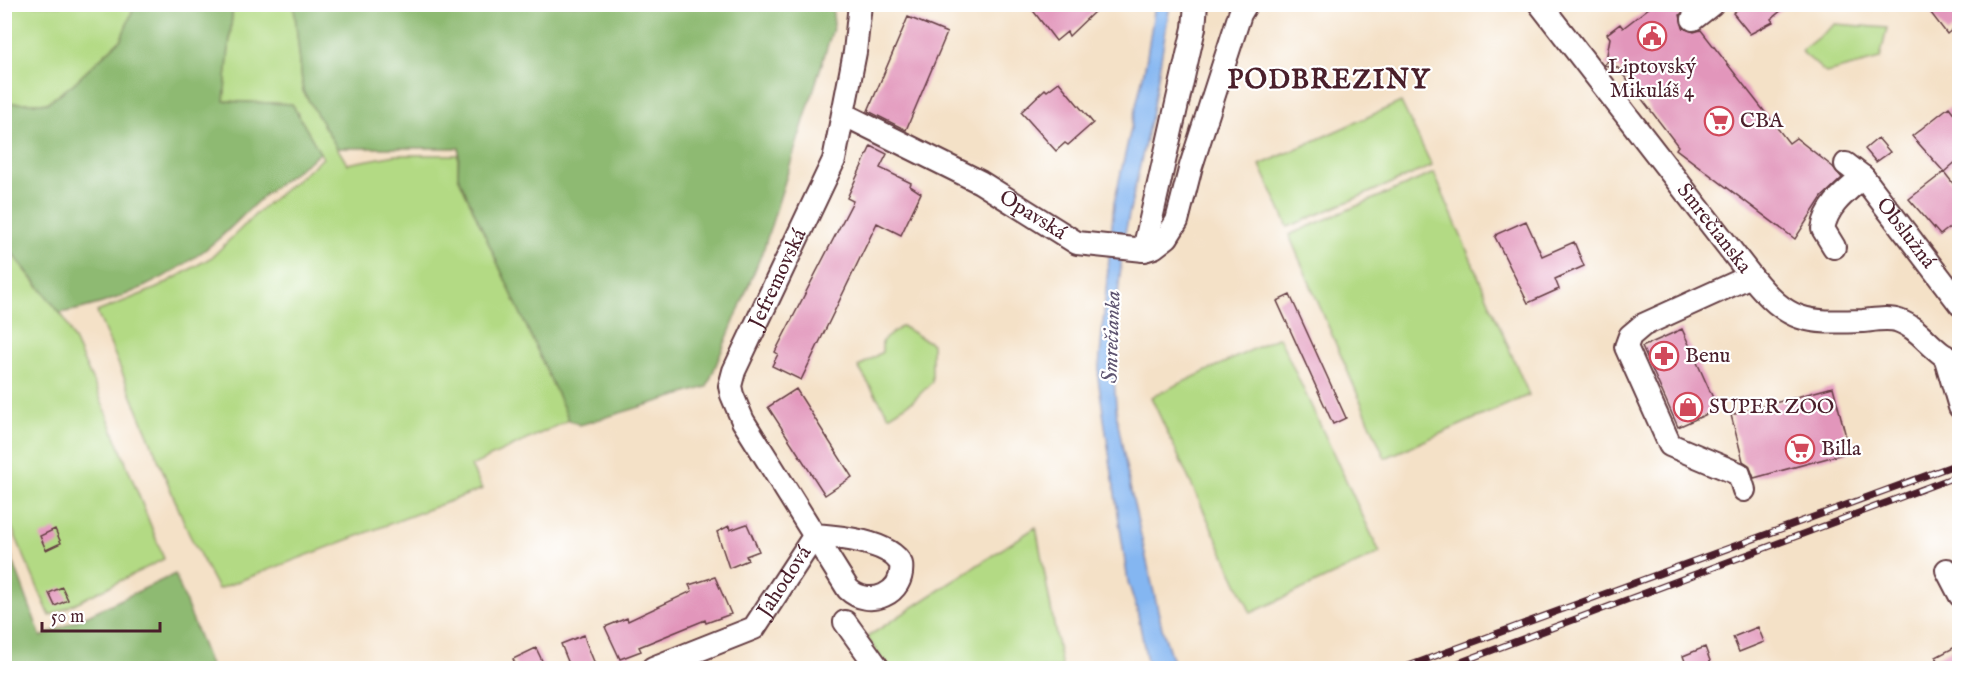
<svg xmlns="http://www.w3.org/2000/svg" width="1964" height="673" font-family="'IM FELL English',serif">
  <rect width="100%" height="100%" fill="#fff"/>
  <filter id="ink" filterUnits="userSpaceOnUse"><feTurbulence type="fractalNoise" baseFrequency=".0167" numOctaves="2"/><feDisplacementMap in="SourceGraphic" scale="12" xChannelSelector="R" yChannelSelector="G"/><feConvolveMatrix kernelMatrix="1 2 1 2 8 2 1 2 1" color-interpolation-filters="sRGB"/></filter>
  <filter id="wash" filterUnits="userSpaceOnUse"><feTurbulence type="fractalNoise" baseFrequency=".008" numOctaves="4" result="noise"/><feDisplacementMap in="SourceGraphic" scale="24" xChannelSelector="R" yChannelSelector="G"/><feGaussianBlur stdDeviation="1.35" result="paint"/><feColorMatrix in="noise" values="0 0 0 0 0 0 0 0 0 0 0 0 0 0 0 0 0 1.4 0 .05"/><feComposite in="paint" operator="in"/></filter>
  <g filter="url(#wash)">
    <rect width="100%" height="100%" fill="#f4e1c7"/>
    <path fill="#b3da84" stroke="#7e7c58" stroke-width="1.5" d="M5,5H135L121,39L72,85L47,103L9,104L5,103Z
      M233,5H294L303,91L347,164L396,155H458V176L569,420L471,466L482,489L218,589L189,534L97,312L157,288L212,257L260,210L323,158L292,104L224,101Z
      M1835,24L1887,28L1880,59L1826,73L1801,51Z
      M1401,102L1432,166L1288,227L1260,165Z
      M1434,173L1529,395L1385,458L1289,235Z
      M4,244L64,318L99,395L164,559L50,616L5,512Z
      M902,326L932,344V382L913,401L889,416L858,367L882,352V341Z
      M1279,337L1380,553L1251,613L1151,397Z
      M1036,527L1062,668H887L867,637Z"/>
    <path fill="#8eba72" stroke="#6c6c4e" stroke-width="1.5" d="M135,5H233L224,101L292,104L320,153C302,167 283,180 266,194C248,209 233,227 216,241C172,278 116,304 60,313L5,244V103H47L72,85L121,39Z
      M294,5H832L834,25L764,248L707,387L580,425L569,420L458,176L459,148H337L303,91Z
      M5,539L41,637L175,574L211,668H5Z"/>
    <path fill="#84b6f1" stroke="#676a8e" stroke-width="1.5" d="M1155,5H1170L1152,112L1124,237L1112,353L1117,418L1130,487L1162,628L1175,668H1151L1147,662L1137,610L1128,582L1098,378L1114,203L1146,62Z"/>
    <g id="blocks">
      <path fill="#e296bb" d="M1028,4H1088L1094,12L1069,36L1067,32L1056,41Z
        M1654,4H1690L1680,15L1683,28L1694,32L1701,30L1789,143L1796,138L1833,167L1842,178L1822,197L1795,239L1676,149L1678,146L1618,68L1604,65L1609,60L1607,55L1610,38L1607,34L1620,24L1623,28Z
        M1744,4H1789L1771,19L1773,22L1750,34L1733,13Z
        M1924,4H1959V24L1947,34Z
        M908,17L947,33L906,130L868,111Z
        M1059,82L1093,123L1068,145L1065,143L1056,151L1021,112L1045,89L1047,91Z
        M1949,107L1959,120V159L1944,172L1912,136Z
        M1878,138L1890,152L1876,162L1865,149Z
        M871,146L887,154L880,168L911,183L910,186L921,193L901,235L877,223L801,380L772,366L778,354L775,352L853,201L847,198Z
        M1944,172L1959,191V220L1940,235L1909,199Z
        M1526,221L1542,256L1574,242L1584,266L1555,279L1559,289L1528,303L1495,237L1497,234Z
        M1290,295L1346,418L1333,424L1277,301Z
        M1682,329L1718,409L1678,427L1642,347Z
        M1833,387L1850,452L1754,478L1749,465L1743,461L1731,415Z
        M796,389L852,477L825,495L768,407Z
        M747,524L759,551L746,556L748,560L729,568L717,532L729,526L730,530Z
        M55,529L61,543L46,550L40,536Z
        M715,577L731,614L706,623L705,620L639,647L641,651L620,659L605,627L627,618L628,621L692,591L689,585Z
        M62,587L68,600L55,606L49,593Z
        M1758,627L1764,642L1739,652L1733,637Z
        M584,635L586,642L597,669H571L561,644Z
        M1959,645V669H1952L1950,664L1942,669L1936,657Z
        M1705,647L1713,669H1688L1683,656Z
        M536,648L546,669H518L513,659Z"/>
    </g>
  </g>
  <g filter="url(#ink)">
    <use href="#blocks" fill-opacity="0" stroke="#643c42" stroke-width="1.5"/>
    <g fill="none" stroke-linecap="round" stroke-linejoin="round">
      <g stroke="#643c42" stroke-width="26">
        <g id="minor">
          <path id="s1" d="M1540,4L1751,276C1789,323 1805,323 1863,321C1874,320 1889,317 1899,321C1923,329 1935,358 1960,362"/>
          <path d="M1693,19L1712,4"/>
          <path id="s2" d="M845,115L980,182L1077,243L1144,250L1154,247L1167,237L1177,221L1191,166L1240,14L1246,4"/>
          <path id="s3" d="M1846,164L1863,177L1960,304"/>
          <path d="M1834,247L1823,229C1827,205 1846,192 1863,177"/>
          <path d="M1144,250L1194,28L1196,4"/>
          <path d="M1945,356L1960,407"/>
          <path d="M1744,490L1739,474L1670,445L1626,347L1630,336L1643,325L1751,276"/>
          <path id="s4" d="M815,535C839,537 889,541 901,564C905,594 869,609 848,589L743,421L732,395L730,386L734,371L834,160L855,52L860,4"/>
          <path d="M1947,570L1960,595"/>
          <path d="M845,622L878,668"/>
          <path id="s5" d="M653,668L754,628L815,535"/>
        </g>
      </g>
      <use href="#minor" stroke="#fff" stroke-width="22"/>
      <g stroke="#4a1f2b" stroke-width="7">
        <path id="rail" d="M1403,668L1960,463
          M1445,668L1960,475"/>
      </g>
      <use href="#rail" stroke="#fff" stroke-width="4.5" stroke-dasharray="14" stroke-linecap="butt"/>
    </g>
  </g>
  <defs>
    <g id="civic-ring" transform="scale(1.5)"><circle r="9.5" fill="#fff" stroke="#d1495b" stroke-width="1.5"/><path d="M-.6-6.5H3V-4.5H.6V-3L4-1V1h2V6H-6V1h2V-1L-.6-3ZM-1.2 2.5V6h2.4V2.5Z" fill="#d1495b"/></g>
    <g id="supermarket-ring" transform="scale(1.5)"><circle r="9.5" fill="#fff" stroke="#d1495b" stroke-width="1.5"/><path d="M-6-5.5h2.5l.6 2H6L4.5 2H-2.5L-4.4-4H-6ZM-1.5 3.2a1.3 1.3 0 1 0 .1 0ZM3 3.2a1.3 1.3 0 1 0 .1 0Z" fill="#d1495b"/></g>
    <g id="pharmacy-ring" transform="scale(1.5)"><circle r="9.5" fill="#fff" stroke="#d1495b" stroke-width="1.5"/><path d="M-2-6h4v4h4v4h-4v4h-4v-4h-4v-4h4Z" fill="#d1495b"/></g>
    <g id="shop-ring" transform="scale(1.5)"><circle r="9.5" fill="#fff" stroke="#d1495b" stroke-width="1.5"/><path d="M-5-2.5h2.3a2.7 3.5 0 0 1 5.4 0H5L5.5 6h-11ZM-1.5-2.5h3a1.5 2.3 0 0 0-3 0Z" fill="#d1495b"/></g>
  </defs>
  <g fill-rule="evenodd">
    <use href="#civic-ring" x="1652" y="36"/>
    <use href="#supermarket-ring" x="1719" y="121"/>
    <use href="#pharmacy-ring" x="1664" y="356"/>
    <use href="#shop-ring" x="1688" y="407"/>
    <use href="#supermarket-ring" x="1800" y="449"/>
  </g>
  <g text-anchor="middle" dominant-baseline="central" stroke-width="4.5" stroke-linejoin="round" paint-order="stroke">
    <g font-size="21" fill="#4a1f2b" stroke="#fff" text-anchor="start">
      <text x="1652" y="67" text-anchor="middle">Liptovský<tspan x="1652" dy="24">Mikuláš 4</tspan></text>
      <text x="1740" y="121">CBA</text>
      <text x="1685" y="356">Benu</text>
      <text x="1709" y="407">SUPER ZOO</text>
      <text x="1821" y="449">Billa</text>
    </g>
    <g font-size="21" fill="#4a1f2b" stroke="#fff">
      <text stroke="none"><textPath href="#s2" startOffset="213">Opavská</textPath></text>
      <text stroke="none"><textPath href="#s1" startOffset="284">Smrečianska</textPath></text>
      <text stroke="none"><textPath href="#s3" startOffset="92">Obslužná</textPath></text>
      <text stroke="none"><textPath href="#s4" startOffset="524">Jefremovská</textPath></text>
      <text stroke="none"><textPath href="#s5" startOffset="164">Jahodová</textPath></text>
    </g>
    <g font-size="22" font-style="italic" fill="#5e5470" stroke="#fff">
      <text transform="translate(1112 337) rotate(-88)">Smrečianka</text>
    </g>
    <g font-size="27" font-weight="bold" letter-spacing="1.5" fill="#4a1f2b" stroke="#fff">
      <text x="1329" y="81">PODBREZINY</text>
    </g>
  </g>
  <rect width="1964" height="673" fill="none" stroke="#fff" stroke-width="24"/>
  <path d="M42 622v9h118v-9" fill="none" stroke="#4a1f2b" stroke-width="3"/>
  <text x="51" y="622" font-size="18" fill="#4a1f2b" stroke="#ffffff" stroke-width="4.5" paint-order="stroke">50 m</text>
</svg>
